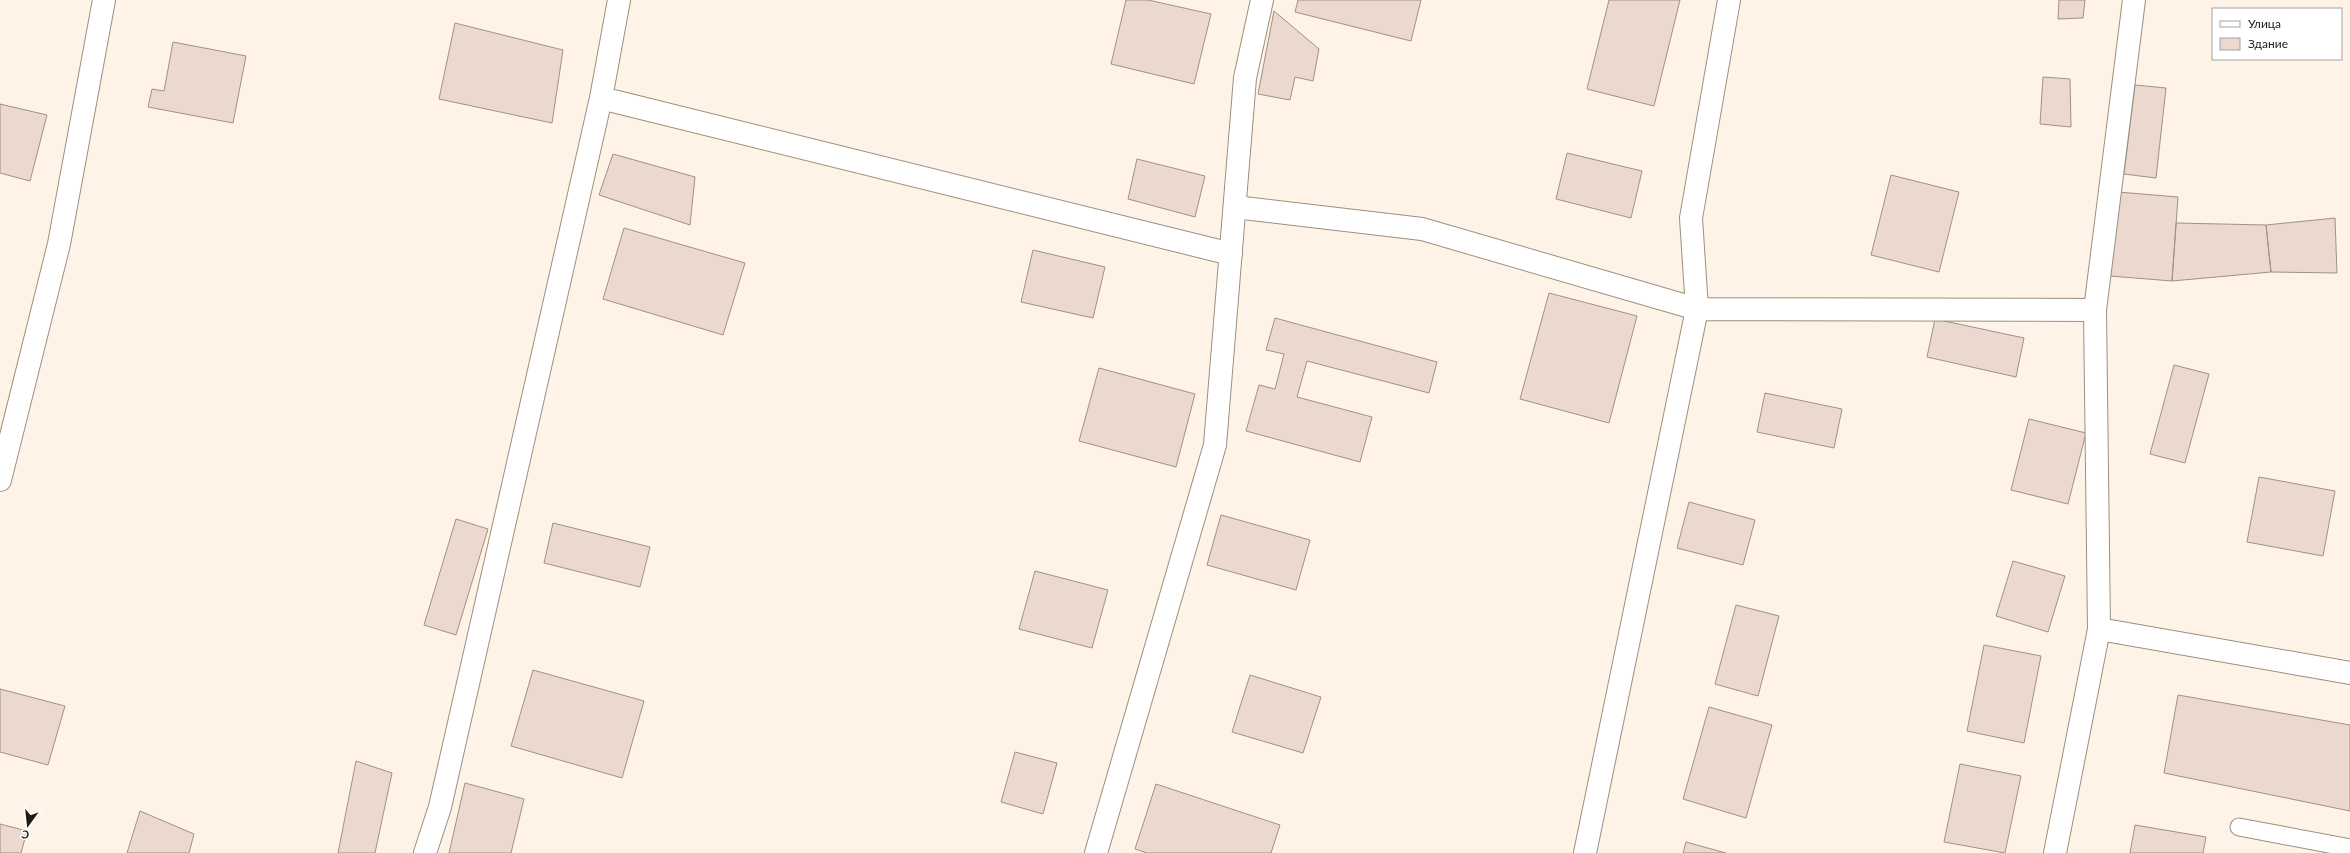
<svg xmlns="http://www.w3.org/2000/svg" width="2350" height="853" font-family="Lato,sans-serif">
  <rect width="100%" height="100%" fill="#fef3e6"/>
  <path fill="#ebd8ce" stroke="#a29087" d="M1126,0H1148L1211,14L1194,84L1111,64Z
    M1298,0H1421L1411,41L1295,12Z
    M1609,0H1680L1654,106L1587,89Z
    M2059,0H2085L2083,18L2058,19Z
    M1274,11L1319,49L1313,81L1295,77L1290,100L1258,94Z
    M455,23L563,50L552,123L439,99Z
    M173,42L246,56L233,123L148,107L152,89L164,91Z
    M2043,77L2070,79L2071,127L2040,124Z
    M2135,85L2166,88L2156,178L2124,174Z
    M0,104L47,115L30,181L0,173Z
    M1567,153L1642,171L1631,218L1556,199Z
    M613,154L695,177L690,225L599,195Z
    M1137,159L1205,176L1195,217L1128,199Z
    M1891,175L1959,192L1939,272L1871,255Z
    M2118,192L2178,197L2172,281L2110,276Z
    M2335,218L2337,273L2271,272L2266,225Z
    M2176,223L2266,225L2271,272L2172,281Z
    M624,228L745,263L723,335L603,299Z
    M1033,250L1105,267L1093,318L1021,302Z
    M1549,293L1637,316L1609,423L1520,399Z
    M1275,318L1437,362L1429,393L1307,361L1297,397L1372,417L1360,462L1246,431L1259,385L1275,389L1284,354L1266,350Z
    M1935,319L2024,338L2016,377L1927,357Z
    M2174,365L2209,374L2185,463L2150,454Z
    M1099,368L1195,394L1176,467L1079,441Z
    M1765,393L1842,409L1834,448L1757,432Z
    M2029,419L2086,433L2068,504L2011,490Z
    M2259,477L2335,491L2323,556L2247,542Z
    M1689,502L1755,520L1743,565L1677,548Z
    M1221,515L1310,540L1296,590L1207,565Z
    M456,519L488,529L456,635L424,625Z
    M553,523L650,547L640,587L544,563Z
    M2013,561L2065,576L2048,632L1996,616Z
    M1035,571L1108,590L1092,648L1019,629Z
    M1736,605L1779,616L1758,696L1715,684Z
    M1984,645L2041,656L2024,743L1967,731Z
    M533,670L644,701L622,778L511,746Z
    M1250,675L1321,697L1303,753L1232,732Z
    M0,689L65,706L48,765L0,752Z
    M2178,695L2350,725V811L2164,773Z
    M1709,707L1772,725L1746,818L1683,799Z
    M1015,752L1057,763L1043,814L1001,802Z
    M356,761L392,773L375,853H338Z
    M1960,764L2021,776L2005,853L1944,842Z
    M465,783L524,799L511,853H449Z
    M1156,784L1280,825L1271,853H1147L1135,849Z
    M140,811L194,834L189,853H127Z
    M0,824L27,831L21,853H0Z
    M2135,825L2206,837L2203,853H2130Z
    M1686,842L1726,853H1683Z"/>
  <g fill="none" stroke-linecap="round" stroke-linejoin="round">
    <g stroke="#9c8f81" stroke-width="19">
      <path id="lane" d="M2239,827L2350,848"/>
    </g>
    <g stroke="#9c8f81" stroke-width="24">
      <path id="street" d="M601,98L1231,254
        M1235,207L1422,229L1697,309L2095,310
        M0,480L59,244L104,0
        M2099,629L2350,673
        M425,853L440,807L601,98L619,0
        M1096,853L1215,445L1245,78L1262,0
        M1585,853L1697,309L1691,218L1729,0
        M2055,853L2099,629L2095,310L2134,0"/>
    </g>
    <use href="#lane" stroke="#fff" stroke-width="17"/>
    <use href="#street" stroke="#fff" stroke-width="22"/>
  </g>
  <rect x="2212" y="8" width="130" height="52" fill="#ffffff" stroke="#a5a3a1"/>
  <rect x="2220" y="21" width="20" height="6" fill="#ffffff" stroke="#a5a3a1"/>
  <text x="2248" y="28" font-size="12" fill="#1f1a15">Улица</text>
  <rect x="2220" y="38" width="20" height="12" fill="#ebd8ce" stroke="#a5a3a1"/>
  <text x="2248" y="48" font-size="12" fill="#1f1a15">Здание</text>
  <g transform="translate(28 825) rotate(195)" stroke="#ffffff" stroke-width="3" paint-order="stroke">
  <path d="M0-3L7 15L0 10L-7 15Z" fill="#1f1a15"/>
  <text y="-6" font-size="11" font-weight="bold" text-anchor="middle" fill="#1f1a15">С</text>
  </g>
</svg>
